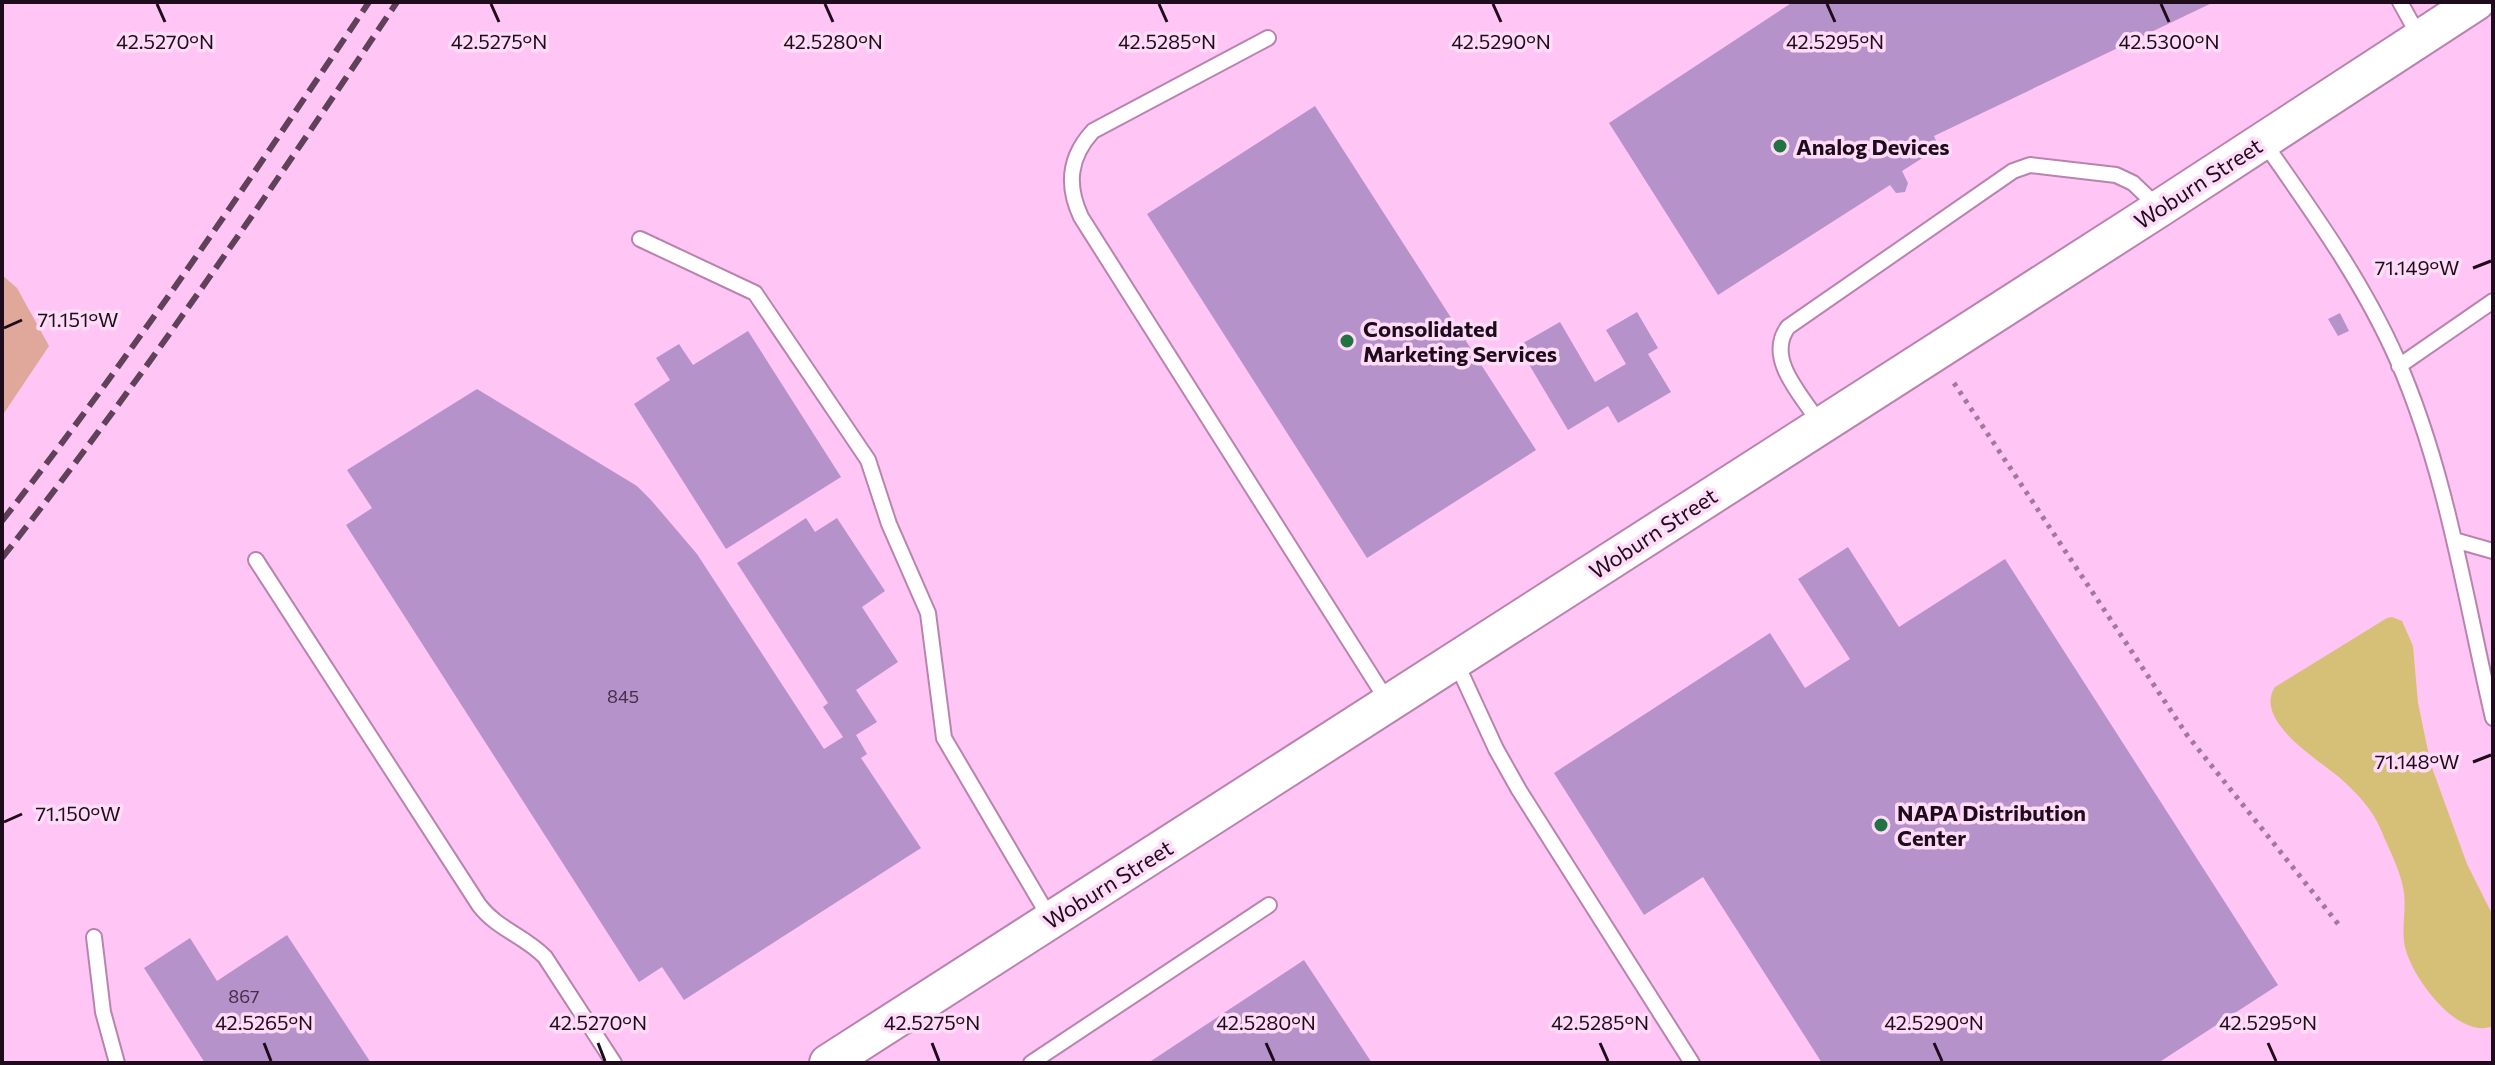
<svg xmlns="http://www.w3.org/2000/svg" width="2495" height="1065" font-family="Commissioner,sans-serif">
  <rect width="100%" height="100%" fill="#ffc5f4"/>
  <path fill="#e0a89b" d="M2,275L17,288L49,346L2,416Z"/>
  <path fill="#d6c077" d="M2392,617L2402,621L2413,646L2418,703L2431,765L2467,864L2493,916V1026C2457,1041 2408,973 2404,942C2402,924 2407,905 2403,887C2399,868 2389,849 2381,830C2373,810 2357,793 2340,778C2318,759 2253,721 2275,687L2387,618Z"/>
  <path fill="#b692ca" d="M1793,2H2214L1934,136L1937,143L1935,150L1902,171L1908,183L1905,192L1896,193L1890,185L1718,295L1609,123Z
    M1315,106L1536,450L1367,558L1147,214Z
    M1637,312L1658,348L1648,354L1671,392L1618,423L1608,406L1568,430L1518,346L1560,322L1595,382L1626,364L1606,330Z
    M2340,313L2349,331L2338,336L2328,319Z
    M748,331L841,477L726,549L634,404L670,380L656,358L679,344L693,365Z
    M477,389L637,486L651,500L697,554L824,749L843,737L823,707L828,703L737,563L806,518L815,532L837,518L885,591L862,607L898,662L856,690L877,722L856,735L867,754L861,758L921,848L684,1000L662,967L639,982L346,525L372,508L347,470Z
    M1848,547L1899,627L2005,559L2278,985L2158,1063H1822L1703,877L1644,915L1554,773L1770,633L1805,688L1850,659L1798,579Z
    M287,935L371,1063H205L144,968L190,938L217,981Z
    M1304,960L1372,1063H1148Z"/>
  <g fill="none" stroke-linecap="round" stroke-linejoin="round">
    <g stroke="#b983af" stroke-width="18">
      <path id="service" d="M2400,2L2420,38
        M1268,38L1093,131C1069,157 1066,185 1081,217L1388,702
        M2263,141C2312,211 2362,280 2397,359C2447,473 2465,598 2493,718
        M640,239L755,293L868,460L889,524L928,613L944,738L1051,920
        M2399,366L2493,301
        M1821,425C1804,398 1764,359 1788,327L2013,171L2030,165L2116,175L2133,183L2159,208
        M2454,540L2493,551
        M256,560L479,905C497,929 525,936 545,957L614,1063
        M1455,660L1496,749L1519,790L1692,1063
        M94,937L103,1012L117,1063
        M1031,1063L1269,905"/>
    </g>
    <g stroke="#b983af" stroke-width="40">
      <path id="tertiary" d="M828,1063L2160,208L2476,2"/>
    </g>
    <path stroke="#a3799b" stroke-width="5" stroke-dasharray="4 6" stroke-linecap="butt" d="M1954,383L2187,735L2339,925"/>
    <use href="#service" stroke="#fff" stroke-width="14"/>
    <use href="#tertiary" stroke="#fff" stroke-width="36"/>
    <path stroke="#60415a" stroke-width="6" stroke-dasharray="16 8" stroke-linecap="butt" d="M2,521C133,354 251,178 369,2
      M2,558C143,379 270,191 397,2"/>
  </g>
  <path fill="none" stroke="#1e0b1b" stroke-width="3" d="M157,4L165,22M491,4L499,22M825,4L833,22M1159,4L1167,22M1493,4L1501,22M1827,4L1835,22M2161,4L2169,22M2473,268L2491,261M4,328L22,320M2473,762L2491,755M4,822L22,814M264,1043L271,1061M598,1043L605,1061M932,1043L939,1061M1266,1043L1274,1061M1600,1043L1608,1061M1934,1043L1942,1061M2268,1043L2276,1061"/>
  <g fill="#227242" stroke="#fedbf7" stroke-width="3">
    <circle cx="1780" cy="146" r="8"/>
    <circle cx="1347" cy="341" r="8"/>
    <circle cx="1881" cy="825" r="8"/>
  </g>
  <g text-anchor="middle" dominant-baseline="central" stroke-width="7" stroke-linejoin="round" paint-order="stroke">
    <g font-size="18" fill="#442d47">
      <text x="623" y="696">845</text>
      <text x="244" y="996">867</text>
    </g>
    <g font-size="22" font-weight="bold" fill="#1e0b1b" stroke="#fedbf7" text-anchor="start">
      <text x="1796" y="146">Analog Devices</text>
      <text x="1363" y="328">Consolidated<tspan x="1363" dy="25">Marketing Services</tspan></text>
      <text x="1897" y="812">NAPA Distribution<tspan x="1897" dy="25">Center</tspan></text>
    </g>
    <g font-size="22" fill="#1e0b1b" stroke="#fedbf7">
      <text transform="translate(2198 183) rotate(-33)">Woburn Street</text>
      <text transform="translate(1653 533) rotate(-33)">Woburn Street</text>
      <text transform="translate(1108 884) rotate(-32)">Woburn Street</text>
    </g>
  </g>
  <g font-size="20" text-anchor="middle" fill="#1e0b1b" stroke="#fedbf7" stroke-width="7" stroke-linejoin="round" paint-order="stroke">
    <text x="165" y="49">42.5270°N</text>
    <text x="499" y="49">42.5275°N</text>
    <text x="833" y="49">42.5280°N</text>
    <text x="1167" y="49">42.5285°N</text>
    <text x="1501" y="49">42.5290°N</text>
    <text x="1835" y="49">42.5295°N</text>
    <text x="2169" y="49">42.5300°N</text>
    <text x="2417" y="275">71.149°W</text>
    <text x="78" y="327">71.151°W</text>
    <text x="2417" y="769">71.148°W</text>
    <text x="78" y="821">71.150°W</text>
    <text x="264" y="1030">42.5265°N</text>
    <text x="598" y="1030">42.5270°N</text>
    <text x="932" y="1030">42.5275°N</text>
    <text x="1266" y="1030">42.5280°N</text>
    <text x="1600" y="1030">42.5285°N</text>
    <text x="1934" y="1030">42.5290°N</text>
    <text x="2268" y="1030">42.5295°N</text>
  </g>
  <rect width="2495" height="1065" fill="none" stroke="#1e0b1b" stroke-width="8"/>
</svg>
